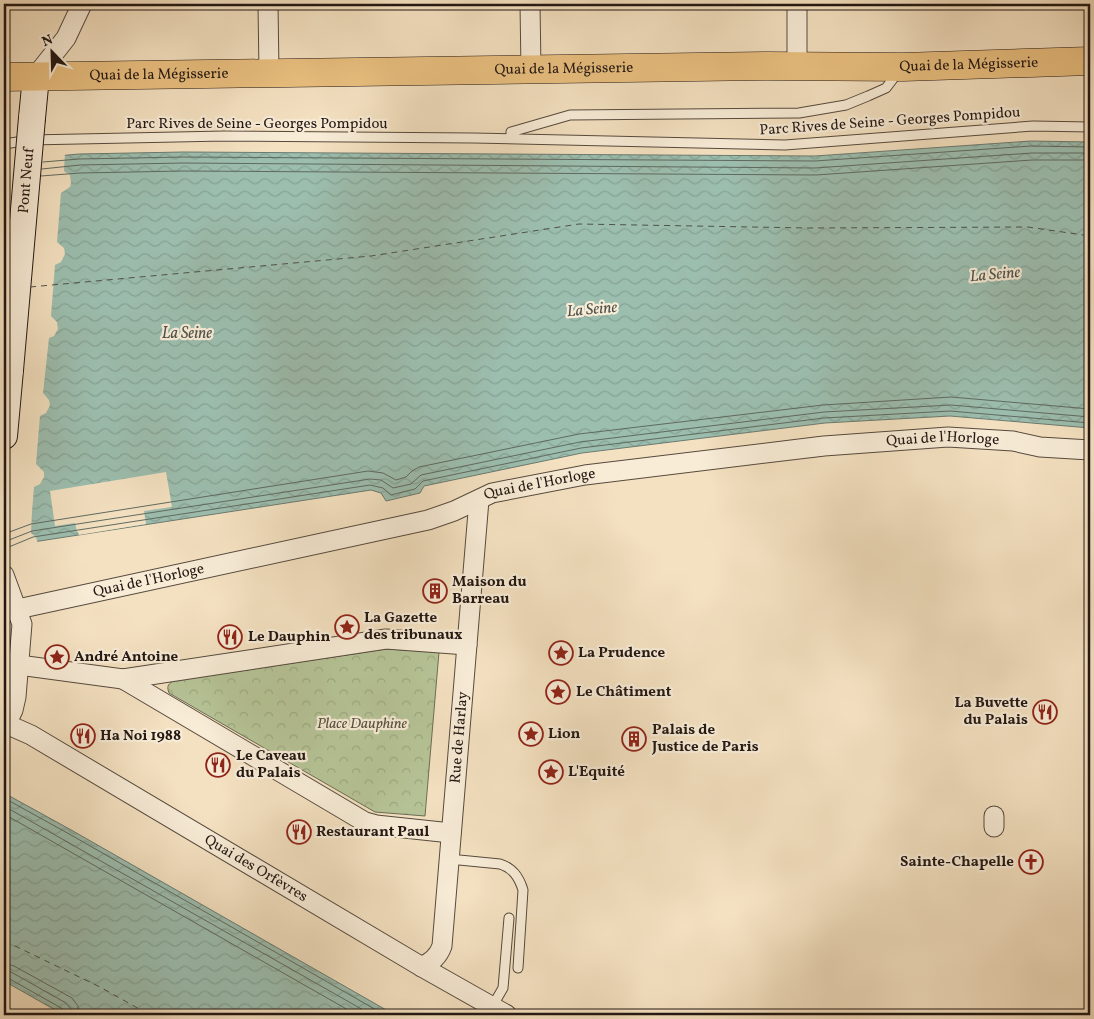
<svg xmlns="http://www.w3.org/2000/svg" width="1094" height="1019" font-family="Vollkorn,serif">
  <defs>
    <pattern id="park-crowns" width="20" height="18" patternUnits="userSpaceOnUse" patternTransform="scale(1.25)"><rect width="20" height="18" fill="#b6c497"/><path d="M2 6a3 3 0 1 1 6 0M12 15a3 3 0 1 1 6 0" fill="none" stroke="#9ca881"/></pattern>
    <pattern id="water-waves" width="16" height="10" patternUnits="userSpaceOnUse" patternTransform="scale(1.25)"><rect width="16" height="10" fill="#9cbeaf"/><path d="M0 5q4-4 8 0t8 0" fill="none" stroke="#86a396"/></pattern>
  </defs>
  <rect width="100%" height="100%" fill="#f4e1c1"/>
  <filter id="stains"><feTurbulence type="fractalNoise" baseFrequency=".004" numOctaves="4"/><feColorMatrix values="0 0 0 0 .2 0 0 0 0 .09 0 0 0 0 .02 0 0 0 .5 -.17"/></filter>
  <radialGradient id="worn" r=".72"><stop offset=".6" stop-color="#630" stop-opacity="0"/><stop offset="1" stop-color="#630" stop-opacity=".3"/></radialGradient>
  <path fill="url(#park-crowns)" stroke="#6c6e55" d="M386,649L439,652L425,816L375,812L169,693C167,687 167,685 173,681Z"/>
  <path fill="url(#water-waves)" stroke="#6b7b71" d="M1031,141L1090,142V428L950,416L825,423L582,453L424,486L420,493L386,501L381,493L371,490L33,542L4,554V161L79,154L183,152L815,156Z
    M4,793L73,831L395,1015H64L4,981Z"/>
  <path fill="#f4e1c1" d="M65,153L64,171L70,175L71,183L70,187L61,193L57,242L64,248L65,254L61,262L55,265L51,316L57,322L58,329L54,336L49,338L43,393L49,400L50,405L46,413L40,416L36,464L44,472V477L40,484L34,487L32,512L31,533L36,537L38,544L4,557V158Z
    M166,472L172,507L144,511L146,524L79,535L78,532H77L75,523L55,526L50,491Z"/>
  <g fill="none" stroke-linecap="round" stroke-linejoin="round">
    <path stroke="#5f6a61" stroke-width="1" d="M43,162L79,159L183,157L815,161L1031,146L1090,147
      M42,169L80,165L183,163L815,168L1032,153H1090
      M41,176L80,173L183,171L816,175L1032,160H1090
      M4,534L31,524L368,471L383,473L396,480L406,477L412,471L419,467L579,434L823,405L951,397L1090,409
      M4,542L32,531L370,479L381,480L393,488L411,484L421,475L580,442L824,412L951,405L1090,417
      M4,549L33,537L370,485L383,488L391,495L415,489L423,481L581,448L824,418L950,411L1090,423
      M4,798L71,835L385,1015
      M4,806L372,1015
      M4,814L357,1015
      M4,963L14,966L72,998L78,1006L79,1015
      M4,971L11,972L66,1003L71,1009L72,1015
      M4,977L8,978L63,1009L66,1015"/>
    <path stroke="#4d514a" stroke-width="1" stroke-dasharray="6 5" stroke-linecap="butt" d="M30,287L371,256L579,224L809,228L1028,227L1090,236
      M4,943L15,946L100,987L150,1015"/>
    <g stroke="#564a3e" stroke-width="11">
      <path id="lane" d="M511,139V132L570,115L799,113L846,105L868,96L886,88L899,71
        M4,144L30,140L225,136L473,138L785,145L1033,126L1090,127
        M449,859L500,864C513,868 519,877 523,890L518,968
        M492,1007L503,988L509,918"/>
    </g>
    <g stroke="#564a3e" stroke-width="21">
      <g id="street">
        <path d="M268,4L269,73"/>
        <path d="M530,4L531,70"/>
        <path d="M797,65V4"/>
        <path d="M36,76L66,38L82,4"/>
        <path d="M4,575L22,624L16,697L13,710L4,728"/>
        <path id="s1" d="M4,612L428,520L454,511L492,493L585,475L824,446L948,437L1013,441L1040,447L1090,450"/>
        <path d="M19,665L123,679L386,639L467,645"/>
        <path d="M123,679L365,822L376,825L451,833"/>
        <path id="s2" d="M4,723L31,735L422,967L507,1015"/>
        <path d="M994,827V816"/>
        <path id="s3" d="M422,967C432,961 438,957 442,946L479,500"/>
      </g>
    </g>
    <g stroke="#221713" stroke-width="28">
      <path id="secondary" d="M32,118L36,76
        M4,436L10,370"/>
    </g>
    <g stroke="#221713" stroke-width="29">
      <g id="primary">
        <path id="s4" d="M4,77L767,66L903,67L1090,61"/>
      </g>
    </g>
    <use href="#lane" stroke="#f8ecd7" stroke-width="9"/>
    <use href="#street" stroke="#f8ecd7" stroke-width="19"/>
    <use href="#secondary" stroke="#f8ecd7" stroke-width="26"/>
    <use href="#primary" stroke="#eac080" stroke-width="28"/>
    <g stroke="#221713" stroke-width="28" stroke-linecap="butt">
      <g id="secondary-bridge">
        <path id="s5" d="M10,370L32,118"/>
      </g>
    </g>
    <use href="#secondary-bridge" stroke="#f8ecd7" stroke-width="26"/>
  </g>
  <defs>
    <g id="building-ring" transform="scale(1.25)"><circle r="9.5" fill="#f8ecd7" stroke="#8f2418" stroke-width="1.5"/><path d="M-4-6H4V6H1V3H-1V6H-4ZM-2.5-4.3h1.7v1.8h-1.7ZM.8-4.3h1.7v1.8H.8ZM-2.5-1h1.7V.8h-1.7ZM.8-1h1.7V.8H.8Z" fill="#8f2418"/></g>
    <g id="sight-ring" transform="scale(1.25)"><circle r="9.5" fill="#f8ecd7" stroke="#8f2418" stroke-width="1.5"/><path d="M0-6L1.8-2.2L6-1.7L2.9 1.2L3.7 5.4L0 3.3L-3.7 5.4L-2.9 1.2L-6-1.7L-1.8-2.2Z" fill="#8f2418"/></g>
    <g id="restaurant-ring" transform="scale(1.25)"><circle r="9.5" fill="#f8ecd7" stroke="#8f2418" stroke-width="1.5"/><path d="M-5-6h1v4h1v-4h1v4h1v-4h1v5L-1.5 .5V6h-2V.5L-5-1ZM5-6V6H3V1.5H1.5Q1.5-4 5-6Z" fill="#8f2418"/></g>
    <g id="church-ring" transform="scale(1.25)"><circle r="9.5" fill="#f8ecd7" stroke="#8f2418" stroke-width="1.5"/><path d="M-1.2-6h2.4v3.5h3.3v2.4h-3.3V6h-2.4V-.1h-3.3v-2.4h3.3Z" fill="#8f2418"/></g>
  </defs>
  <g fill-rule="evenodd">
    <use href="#building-ring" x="435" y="591"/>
    <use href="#sight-ring" x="347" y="627"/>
    <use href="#restaurant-ring" x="230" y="637"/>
    <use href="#sight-ring" x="561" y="653"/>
    <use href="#sight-ring" x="57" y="657"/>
    <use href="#sight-ring" x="558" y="692"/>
    <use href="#restaurant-ring" x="1045" y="712"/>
    <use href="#sight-ring" x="531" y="734"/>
    <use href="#restaurant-ring" x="83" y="736"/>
    <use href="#building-ring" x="634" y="739"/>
    <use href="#restaurant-ring" x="218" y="765"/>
    <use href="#sight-ring" x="551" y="772"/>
    <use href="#restaurant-ring" x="299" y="832"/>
    <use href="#church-ring" x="1031" y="862"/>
  </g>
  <g text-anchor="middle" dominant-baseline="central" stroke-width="4.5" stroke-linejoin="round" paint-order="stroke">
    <g font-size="15" fill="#221713" stroke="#f8ecd7">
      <text stroke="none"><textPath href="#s4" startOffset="965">Quai de la Mégisserie</textPath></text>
      <text stroke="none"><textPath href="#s4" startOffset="560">Quai de la Mégisserie</textPath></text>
      <text stroke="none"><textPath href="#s4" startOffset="155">Quai de la Mégisserie</textPath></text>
      <text transform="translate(890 122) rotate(-4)">Parc Rives de Seine - Georges Pompidou</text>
      <text x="257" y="124">Parc Rives de Seine - Georges Pompidou</text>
      <text stroke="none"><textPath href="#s5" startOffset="190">Pont Neuf</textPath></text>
      <text stroke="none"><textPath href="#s1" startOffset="958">Quai de l'Horloge</textPath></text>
      <text stroke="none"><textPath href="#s1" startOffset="552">Quai de l'Horloge</textPath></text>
      <text stroke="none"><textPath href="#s1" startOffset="148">Quai de l'Horloge</textPath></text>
      <text stroke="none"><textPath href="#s3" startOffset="239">Rue de Harlay</textPath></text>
      <text stroke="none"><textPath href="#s2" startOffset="291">Quai des Orfèvres</textPath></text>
    </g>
    <g font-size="15" font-weight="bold" fill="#221713" stroke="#f8ecd7" text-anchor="start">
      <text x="452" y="582">Maison du<tspan x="452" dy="17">Barreau</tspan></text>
      <text x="364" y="618">La Gazette<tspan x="364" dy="17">des tribunaux</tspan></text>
      <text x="248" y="637">Le Dauphin</text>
      <text x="578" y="653">La Prudence</text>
      <text x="74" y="657">André Antoine</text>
      <text x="576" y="692">Le Châtiment</text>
      <text x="1028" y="703" text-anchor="end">La Buvette<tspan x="1028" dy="17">du Palais</tspan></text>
      <text x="652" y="730">Palais de<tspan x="652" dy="17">Justice de Paris</tspan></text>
      <text x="548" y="734">Lion</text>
      <text x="100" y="736">Ha Noi 1988</text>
      <text x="236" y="756">Le Caveau<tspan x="236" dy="17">du Palais</tspan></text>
      <text x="568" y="772">L'Equité</text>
      <text x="316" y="832">Restaurant Paul</text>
      <text x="1014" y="862" text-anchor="end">Sainte-Chapelle</text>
    </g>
    <g font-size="15" font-style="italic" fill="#565441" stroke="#f8ecd7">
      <text x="362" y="724">Place Dauphine</text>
    </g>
    <g font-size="16" font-style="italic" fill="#4d514a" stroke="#f8ecd7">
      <text transform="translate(995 275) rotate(-5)">La Seine</text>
      <text transform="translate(592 310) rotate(-5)">La Seine</text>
      <text x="187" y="334">La Seine</text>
    </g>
  </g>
  <rect width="1094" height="1019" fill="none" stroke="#f4e1c1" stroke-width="20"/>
  <rect x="5" y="5" width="1084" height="1009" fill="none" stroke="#221713" stroke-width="2.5"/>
  <rect x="10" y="10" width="1074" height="999" fill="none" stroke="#221713"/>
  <g transform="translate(52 52) rotate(337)" stroke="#f8ecd7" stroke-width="4" paint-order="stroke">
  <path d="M0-4L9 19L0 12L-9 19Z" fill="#221713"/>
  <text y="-8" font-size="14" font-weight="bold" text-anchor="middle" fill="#221713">N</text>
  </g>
  <rect width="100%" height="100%" filter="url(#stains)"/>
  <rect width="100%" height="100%" fill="url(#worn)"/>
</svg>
